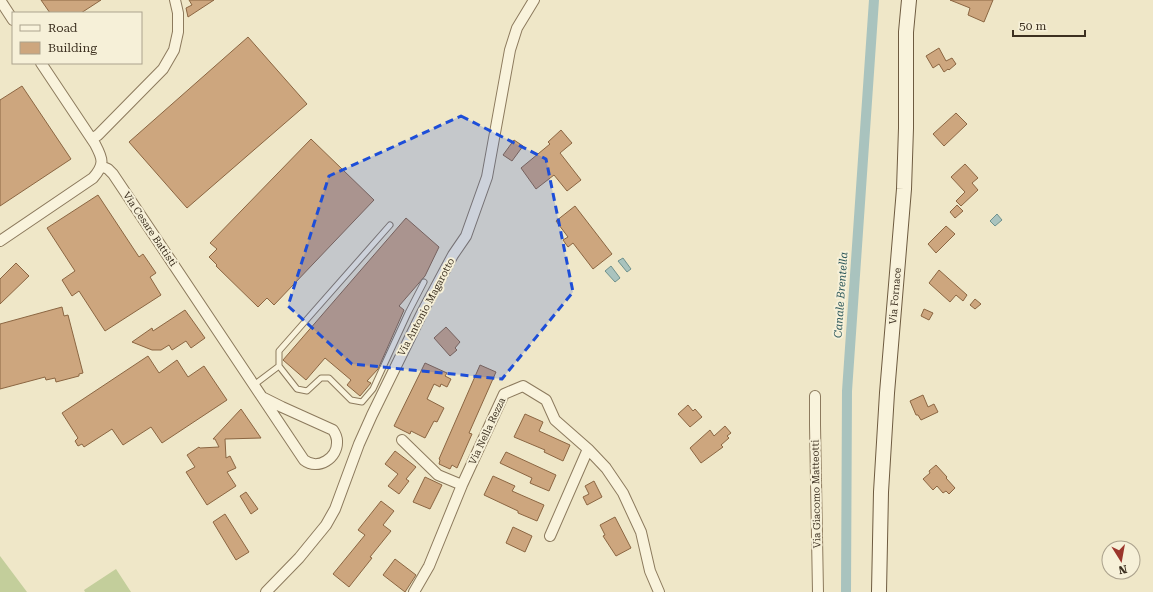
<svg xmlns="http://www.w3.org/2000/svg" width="1153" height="592" font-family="'Roboto Serif',serif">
  <rect width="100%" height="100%" fill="#efe7c8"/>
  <path fill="#c3ce9b" d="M0,556L27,592H0Z
    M116,569L131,592H85L84,590Z"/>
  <path fill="#a9c3be" stroke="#6f928d" d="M997,214L1002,220L995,226L990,221Z
    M623,258L631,269L627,272L618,261Z
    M611,266L620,278L615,282L605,271Z"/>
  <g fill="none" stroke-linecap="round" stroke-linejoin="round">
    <path stroke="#a9c3be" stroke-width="10" d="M846,592L847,391L874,0"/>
  </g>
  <path fill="#cda67e" stroke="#8b6642" d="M41,0H101L81,13H50Z
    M189,0H214L188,17L186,8L192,5Z
    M950,0H993L984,22L968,15L970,8Z
    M248,37L307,104L187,208L129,142Z
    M939,48L946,61L952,58L956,64L949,70L948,69L944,72L939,64L933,68L926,56Z
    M22,86L71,159L0,206V100Z
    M956,113L967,124L944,146L933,134Z
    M561,130L572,143L560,153L581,180L567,191L554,175L536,189L521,168L550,144L548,142Z
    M311,139L374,200L274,305L267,298L258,307L216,266L217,265L209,257L217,249L210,243Z
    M514,140L523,146L512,161L503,155Z
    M965,164L978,178L972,183L978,190L961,206L956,201L965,192L951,177Z
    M98,195L139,257L143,254L156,273L150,277L161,295L105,331L79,291L72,296L62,280L75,271L47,228Z
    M957,205L963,211L955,218L950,212Z
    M575,206L612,254L593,269L573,243L568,247L563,240L568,237L556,221Z
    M406,218L439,247L425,276L399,306L404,310L378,369L367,381L371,383L360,396L347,385L351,380L325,358L306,380L283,360Z
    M946,226L955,234L936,253L928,244Z
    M16,263L29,276L0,304V279Z
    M939,270L967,295L963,301L956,295L950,302L929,283Z
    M975,299L981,304L975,309L970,305Z
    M62,307L64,316L68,315L83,373L79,374V376L56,382L55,378L46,380L45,377L0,389V324Z
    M924,309L933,313L929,320L921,316Z
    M185,310L205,338L191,348L186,341L172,350L169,345L161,350H152L132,342L152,328L153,331Z
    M446,327L460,342L455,348L457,350L450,356L434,338Z
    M148,356L159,373L177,360L188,377L204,366L227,400L162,443L151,427L123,445L112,429L84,447L82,444L78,446L75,441L78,438L62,413Z
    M425,363L447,373L445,376L451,379L447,387L441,384L440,387L434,384L427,399L444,408L437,422L434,421L425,438L411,431L410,434L394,426Z
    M480,365L496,372L469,433L472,434L457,468L452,465L450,469L439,464L440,460L439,459Z
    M923,395L928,407L934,404L938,412L921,420L918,415H916L910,401Z
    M688,405L693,411L695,409L702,417L690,427L678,414Z
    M241,409L261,438L225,439L226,458L230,456L236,468L227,472L236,486L207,505L186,472L195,467L187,455L199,447L200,448L219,447L215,439H213Z
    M525,414L543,422L539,431L570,445L563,461L544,452L545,450L514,437Z
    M725,426L731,433L727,436L729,438L721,445L723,447L701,463L690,448L710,430L714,436Z
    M395,451L416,467L406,479L409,481L399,494L388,486L398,474L385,464Z
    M506,452L556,475L549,491L530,483L532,478L500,463Z
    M936,465L947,477L946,478L955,488L949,494L946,491L943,493L937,486L933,490L923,479L930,473L929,471Z
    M493,476L515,486L512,491L544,505L537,521L518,513V511L484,495Z
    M425,477L442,485L430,509L413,502Z
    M594,481L602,497L587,505L583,497L589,494L585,486Z
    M246,492L258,509L251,514L240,496Z
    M381,501L394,511L383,525L391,531L370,557L372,558L349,587L333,574L365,535L358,530Z
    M225,514L249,552L236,560L213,522Z
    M615,517L631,548L616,556L603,536L605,535L600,525Z
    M513,527L532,536L525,552L506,543Z
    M395,559L416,575L405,592L383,575Z"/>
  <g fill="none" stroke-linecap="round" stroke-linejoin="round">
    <g stroke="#8c7a5d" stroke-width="7">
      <path id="lane" d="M279,366V351L390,225
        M254,385L279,366L297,389L307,391L321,378H329L351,400L362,402L373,389L408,313L424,282"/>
    </g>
    <g stroke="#8c7a5d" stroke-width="12">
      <path id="street" d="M0,0L13,20
        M92,139L98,135L163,69L174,50L178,32V13L175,0
        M101,166L108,169L113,174L304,460C318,471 338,458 337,441C337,437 335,433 333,430L282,407L262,397
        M0,241L93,178C105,164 103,159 95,144L41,63
        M815,396V425L818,592
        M402,440L438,475L462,485
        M550,536L588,449
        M266,592L299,558L326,525L335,509L359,444L372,415L423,311L453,255L466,236L487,177L510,50L517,28L534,0
        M414,592L429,566L462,485L504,394L523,386L546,400L555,420L588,449L606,468L623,493L641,532L650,571L659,592"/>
    </g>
    <g stroke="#6e5b40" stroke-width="16">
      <path id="secondary" d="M879,592L881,492L887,393L904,189L906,128V32L909,0"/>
    </g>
    <use href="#lane" stroke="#f9f3dc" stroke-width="5"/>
    <use href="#street" stroke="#f9f3dc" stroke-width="10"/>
    <use href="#secondary" stroke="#f9f3dc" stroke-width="14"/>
  </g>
  <path fill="#1d4ed8" fill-opacity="0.2" stroke="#1d4ed8" stroke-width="3" stroke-dasharray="8 5" stroke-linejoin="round" d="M461,116L546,159L573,292L502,379L352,364L288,306L329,176Z"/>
  <g text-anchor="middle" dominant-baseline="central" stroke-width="4" stroke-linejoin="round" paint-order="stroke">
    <g font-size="10" fill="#3c3020" stroke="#f6f0d8">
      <text transform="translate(150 229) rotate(56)">Via Cesare Battisti</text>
      <text transform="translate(895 296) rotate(-85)">Via Fornace</text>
      <text transform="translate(426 307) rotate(-62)">Via Antonio Magarotto</text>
      <text transform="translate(487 431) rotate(-65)">Via Nella Rezza</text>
      <text transform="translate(816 494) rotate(-91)">Via Giacomo Matteotti</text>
    </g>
    <g font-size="11" font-style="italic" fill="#305a5c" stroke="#f6f0d8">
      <text transform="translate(841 295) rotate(-86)">Canale Brentella</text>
    </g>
  </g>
  <rect x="12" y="12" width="130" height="52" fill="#f6f0d8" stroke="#aca38e"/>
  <rect x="20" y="25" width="20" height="6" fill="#f9f3dc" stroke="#aca38e"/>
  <text x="48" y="32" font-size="12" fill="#3c3020">Road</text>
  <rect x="20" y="42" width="20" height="12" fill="#cda67e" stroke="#aca38e"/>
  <text x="48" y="52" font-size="12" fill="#3c3020">Building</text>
  <g transform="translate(1121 560) rotate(169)"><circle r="19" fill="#f6f0d8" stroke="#aca38e"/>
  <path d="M0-3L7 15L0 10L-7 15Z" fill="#9b362c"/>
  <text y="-6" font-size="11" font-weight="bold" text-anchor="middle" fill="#3c3020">N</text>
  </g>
  <path d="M1013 30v6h72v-6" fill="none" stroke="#3c3020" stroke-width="2"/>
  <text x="1019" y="30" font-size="12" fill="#3c3020" stroke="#f6f0d8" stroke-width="3" paint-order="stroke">50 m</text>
</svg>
